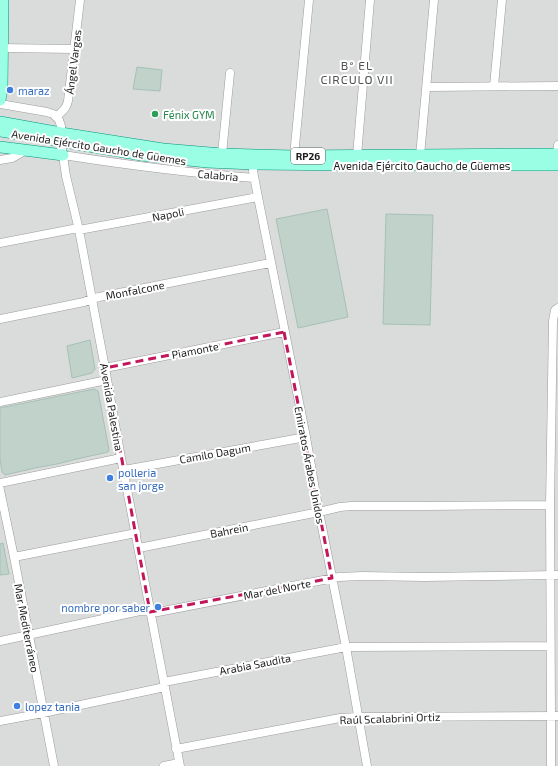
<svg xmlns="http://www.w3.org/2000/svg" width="558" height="766" font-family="'Exo 2',sans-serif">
  <rect width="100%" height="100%" fill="#e3efed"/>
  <path fill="#dadcdb" d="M0,0H558V766H0Z"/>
  <path fill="#c0d2ca" stroke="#a5c1b6" d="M137,67L162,70L160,91L133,89Z
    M327,209L348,317L298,328L276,219Z
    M386,214L433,215L430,325L383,324Z
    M90,340L95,369L92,373L72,378L67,346Z
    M94,389L98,391L109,450L108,452L77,459L57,464L35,468L5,475L2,472L0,460V408Z
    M3,543L9,574L0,575V544Z"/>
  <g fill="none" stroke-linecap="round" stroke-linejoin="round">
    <g stroke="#9b9b9b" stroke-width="9">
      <path id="minor" d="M0,48L74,49
        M494,86L502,0
        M427,87L558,86
        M0,104L47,112L53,114L59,120L61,126V133L62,149L66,176L79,230L105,368L121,458L180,766
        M56,117C62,111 66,110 68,101L80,0
        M222,154L230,73
        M63,155C127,165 190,173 254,178
        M294,156L309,0
        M357,156L370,0
        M420,156L434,0
        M557,158L558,145
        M0,160L12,158L26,150
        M254,164L253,171L258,197L306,437L319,512L346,647L367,766
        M79,230L258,197
        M0,243L78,228
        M0,319L84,302L91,299L99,297L270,263
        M105,368L284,332
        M0,402L107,380
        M124,470L306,437
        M0,483L121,458
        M0,490L14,557L54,766
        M139,548L319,512L340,507L351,506H424L550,505
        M14,557L136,533
        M0,641L140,611L158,612L339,577L362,576L425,577L558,575
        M164,682L346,647L550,646
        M0,721L43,713L165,687
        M176,749L340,718L358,717L558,716
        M164,766L179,763
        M551,766V716L550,505L553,321L555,310L558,308"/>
    </g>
    <g stroke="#00977d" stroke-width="12">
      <path id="major" d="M0,100L2,89L3,0
        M0,122L61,133L163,149L222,154L294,156L558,154
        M0,131L142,155L207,162L254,164L354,165H558
        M0,147L63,155"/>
    </g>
    <use href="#minor" stroke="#fff" stroke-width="8"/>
    <use href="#major" stroke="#99fee3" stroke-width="11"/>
  </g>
  <path fill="none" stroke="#c2185b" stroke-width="3" stroke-dasharray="8 5" stroke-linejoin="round" d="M284,332L332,578L150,612L105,368Z"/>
  <g fill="#3f7fe0" stroke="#fff" stroke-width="1.5">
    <circle cx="10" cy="90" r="4"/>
    <circle cx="110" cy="478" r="4"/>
    <circle cx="158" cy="607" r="4"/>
    <circle cx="17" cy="706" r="4"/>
  </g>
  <circle fill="#2e9e5b" stroke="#fff" stroke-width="1.5" cx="155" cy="114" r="4"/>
  <g text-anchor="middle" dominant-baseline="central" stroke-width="4" stroke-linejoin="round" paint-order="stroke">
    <rect fill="#fff" stroke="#626262" stroke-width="1" x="291" y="148" width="34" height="16" rx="3"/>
    <g font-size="10" font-weight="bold" fill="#1e1e1e">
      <text x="308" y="156">RP26</text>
    </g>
    <g font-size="11" fill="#1e1e1e" stroke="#fff">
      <text transform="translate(73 62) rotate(-83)">Ángel Vargas</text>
      <text transform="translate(99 147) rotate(9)">Avenida Ejército Gaucho de Güemes</text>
      <text x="422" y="165">Avenida Ejército Gaucho de Güemes</text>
      <text transform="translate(218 175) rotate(5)">Calabria</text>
      <text transform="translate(168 214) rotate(-11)">Napoli</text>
      <text transform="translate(135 290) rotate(-11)">Monfalcone</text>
      <text transform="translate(195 350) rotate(-11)">Piamonte</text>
      <text transform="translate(112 407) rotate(80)">Avenida Palestina</text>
      <text transform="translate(215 453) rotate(-10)">Camilo Dagum</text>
      <text transform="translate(310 465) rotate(79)">Emiratos Árabes Unidos</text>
      <text transform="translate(229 530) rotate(-11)">Bahrein</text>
      <text transform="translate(277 589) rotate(-11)">Mar del Norte</text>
      <text transform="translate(27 628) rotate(79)">Mar Mediterráneo</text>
      <text transform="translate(255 664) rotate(-11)">Arabia Saudita</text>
      <text transform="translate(390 718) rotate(-2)">Raúl Scalabrini Ortiz</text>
    </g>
    <g font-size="11" fill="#366cbe" stroke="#fff" text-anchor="start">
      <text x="18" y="90">maraz</text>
      <text x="118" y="472">polleria<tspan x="118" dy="13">san jorge</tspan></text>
      <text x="150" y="607" text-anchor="end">nombre por saber</text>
      <text x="25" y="706">lopez tania</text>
    </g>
    <g font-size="11" fill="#27864d" stroke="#fff" text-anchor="start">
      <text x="163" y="114">Fénix GYM</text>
    </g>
    <g font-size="12" letter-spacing="1" fill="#515151" stroke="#fff">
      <text x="357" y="65">B° EL<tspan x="357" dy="14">CIRCULO VII</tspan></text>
    </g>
  </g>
</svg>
